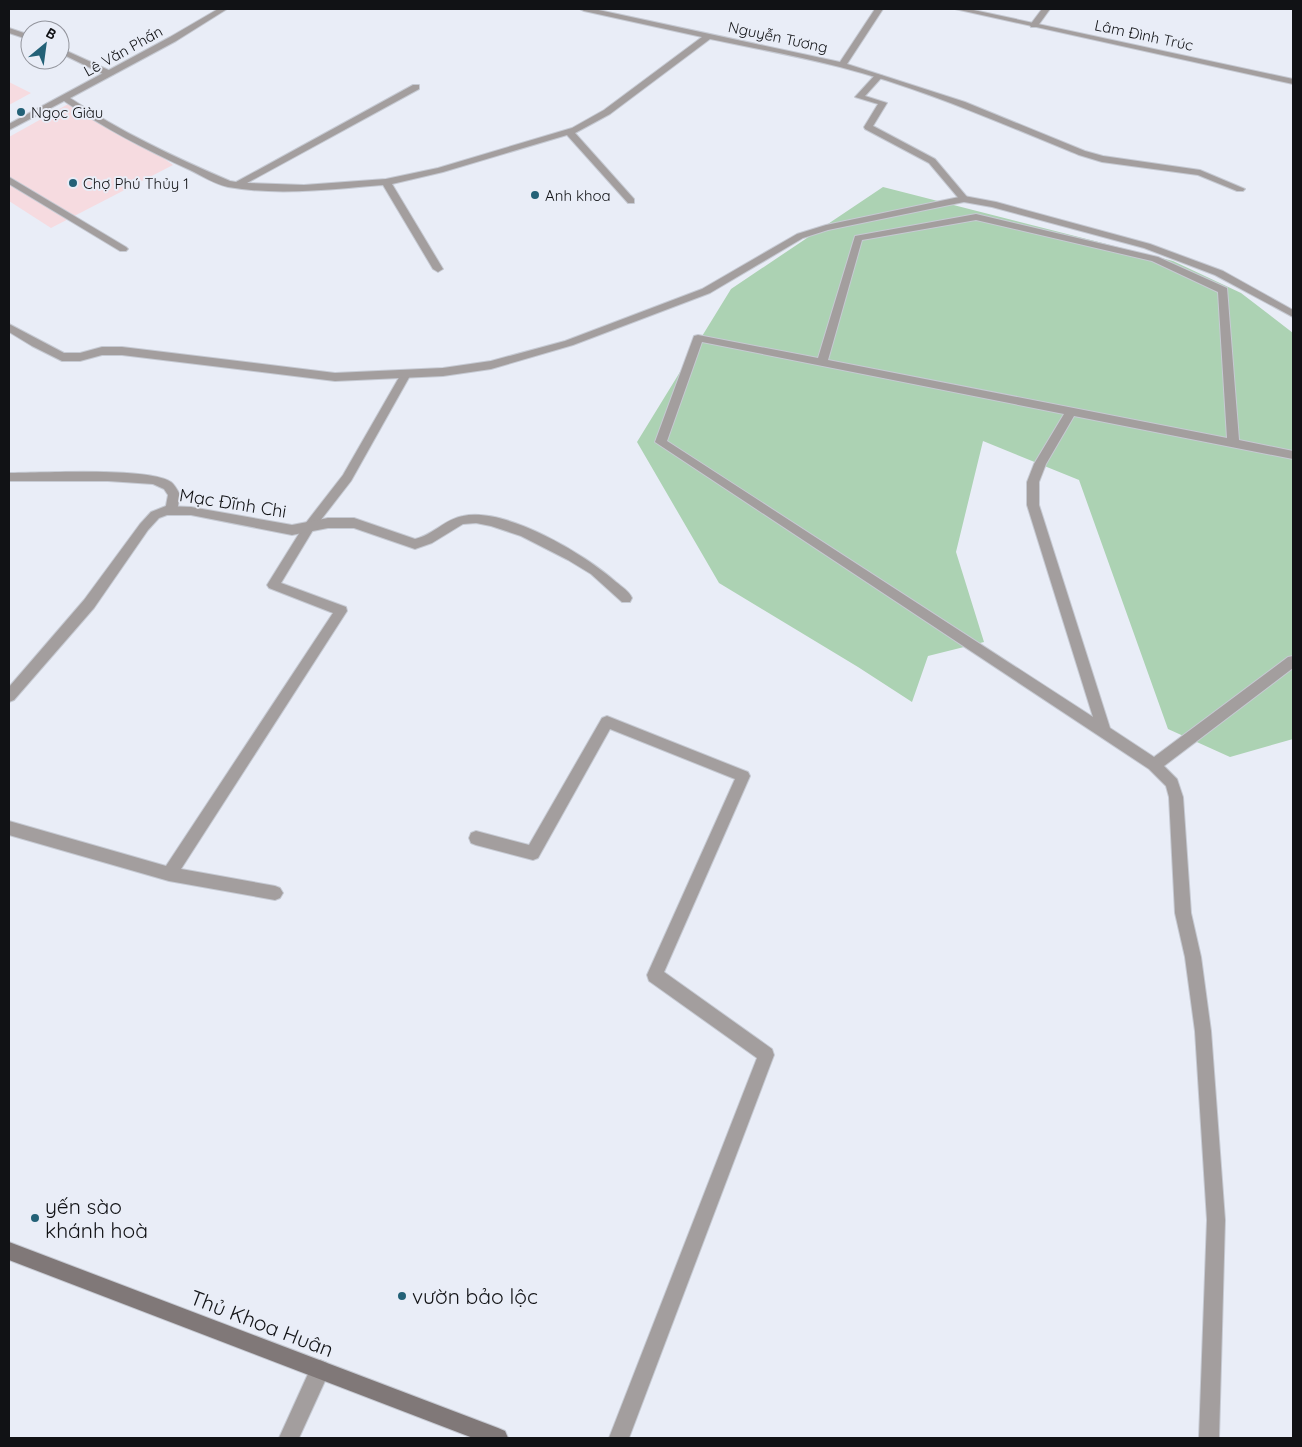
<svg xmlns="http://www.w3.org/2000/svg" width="1302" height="1447" font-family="Quicksand,sans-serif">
  <rect width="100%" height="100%" fill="#e9edf7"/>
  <path fill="#f6dbe0" d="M9,82L31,93L9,105Z
    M70,103L148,147L173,165L51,228L9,201V137Z"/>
  <path fill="#acd2b3" d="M883,187L1173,261L1241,293L1293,333V739L1230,757L1168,729L1079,480L983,441L956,552L984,642L928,656L912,702L858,667L719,583L637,442L731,289Z"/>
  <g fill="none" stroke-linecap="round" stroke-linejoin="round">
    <g stroke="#c6cad3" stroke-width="2">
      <path id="service" d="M1042,9H1050L1037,27H1031L1030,25Z
        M9,28L30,35V40L9,33Z
        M60,48L113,72L114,74L107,76L60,53Z
        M876,74L883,76L865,96L887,103L873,126L935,159L967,197V201H961L929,163L865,129L864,127L878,104L855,97Z
        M9,177L126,247L128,249L126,251H120L9,184Z
        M976,214L1158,257L1227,288L1239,440L1293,451V459L1074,416L1046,464L1039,482V505L1110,728L1154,757L1288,657L1293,656V668L1164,766L1177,779L1183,797L1191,913L1201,957L1211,1031L1225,1220L1219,1438H1199L1207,1220L1195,1031L1185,957L1175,913L1169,797L1166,786L1149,769L655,442L694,336L698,335L818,358L855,236ZM976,220L1152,261L1218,292L1227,438L828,360L862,240ZM702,342L1064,414L1034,464L1027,482V505L1093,717L667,441Z
        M406,370L411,374L351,481L313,530L281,583L346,607L347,611L181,869L275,886L280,888L283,893L280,898L275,900L169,881L9,835V821L166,866L333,613L269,588L267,585L305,524L343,475L401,374Z
        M9,473C41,473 149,467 171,482C175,485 178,491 180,495L177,511L171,515L165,511L168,495L164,489L153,484L108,481H9Z
        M607,716L748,772L750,776L664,972L772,1049L774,1055L629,1438H609L757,1058L649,981L647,975L735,779L610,729L538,858L533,860L476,845L471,843L469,838L471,833L476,831L529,845L602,718Z
        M320,1360L327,1363L330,1370L299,1438H279L313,1363Z"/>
    </g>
    <g stroke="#c6cad3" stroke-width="2">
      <path id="minor" d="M218,9H227L176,41L70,98C121,132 174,157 230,181L236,182L413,85H419V89L247,183L304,185L386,179L438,168L572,128L604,110L702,37L584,11L580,9H594L840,62L875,9H883L847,64L965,102L1085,151L1103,156L1200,170L1245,189L1243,191H1237L1198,175L1102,162L1079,155C1000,123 922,88 840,67C797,56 753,48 710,39L610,114L575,133L634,199V203H628L567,135L443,172L392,184L443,269L438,272L433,269L383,185C332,189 279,196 228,187C215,184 202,176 190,170C146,150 104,128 64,101L9,130V124L170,37Z
        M955,9H969L1293,79V84Z
        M964,196L996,202L1150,244L1223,271L1293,310V317L1215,275L1144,248L992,207L964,202L828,230L803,238L710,293L573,345L491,369L443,376L335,381L122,355H102L80,361H62L32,346L9,332V324L64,353H80L102,347H122L335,373L443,368L491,361L565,341L702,289L797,234L826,225Z
        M166,506L191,507L292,525L328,518H354L415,539C433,535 445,519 463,516C506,507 585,554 616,582C622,587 629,591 632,598L630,602H622L591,574L568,560L521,536L491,526L476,523L463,524L432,543L415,549L354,528H328L292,535L191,515H167L159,518L148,530L94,608L14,700L9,702V687L84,600L140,524L151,512Z"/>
    </g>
    <g stroke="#c6cad3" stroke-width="2">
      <path id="secondary" d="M9,1242L498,1428L505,1431L508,1438H473L9,1260Z"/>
    </g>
    <use href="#service" fill="#a39e9e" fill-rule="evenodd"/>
    <use href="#minor" fill="#a39e9e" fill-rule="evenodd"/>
    <use href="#secondary" fill="#807878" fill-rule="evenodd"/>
  </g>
  <g fill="#236177" stroke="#e9edf7" stroke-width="2">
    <circle cx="21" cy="112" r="5"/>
    <circle cx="73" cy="183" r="5"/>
    <circle cx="535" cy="195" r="5"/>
    <circle cx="35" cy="1218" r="5"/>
    <circle cx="402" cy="1296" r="5"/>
  </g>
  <g text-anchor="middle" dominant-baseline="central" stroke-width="4" stroke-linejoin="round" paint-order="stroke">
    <g font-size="15" fill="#111215" stroke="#e9edf7">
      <text transform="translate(1144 35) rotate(12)">Lâm Đình Trúc</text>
      <text transform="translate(778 37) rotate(12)">Nguyễn Tương</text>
      <text transform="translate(123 51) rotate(-29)">Lê Văn Phấn</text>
    </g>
    <g font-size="15" fill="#111215" stroke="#e9edf7" text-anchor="start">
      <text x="31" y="112">Ngọc Giàu</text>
      <text x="83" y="183">Chợ Phú Thủy 1</text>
      <text x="545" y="195">Anh khoa</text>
    </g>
    <g font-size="18" fill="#111215" stroke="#e9edf7">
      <text transform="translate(233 503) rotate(9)">Mạc Đĩnh Chi</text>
    </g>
    <g font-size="21" fill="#111215" stroke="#e9edf7" text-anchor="start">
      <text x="45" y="1206">yến sào<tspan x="45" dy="24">khánh hoà</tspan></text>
      <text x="412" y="1296">vườn bảo lộc</text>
    </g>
    <g font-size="21" fill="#111215" stroke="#e9edf7">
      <text transform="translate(262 1323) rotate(21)">Thủ Khoa Huân</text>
    </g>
  </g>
  <rect width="1302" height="1447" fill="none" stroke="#111215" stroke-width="20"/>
  <g transform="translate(45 45) rotate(29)"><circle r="24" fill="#e9edf7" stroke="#93959d"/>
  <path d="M0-4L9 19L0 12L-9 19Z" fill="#236177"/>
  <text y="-8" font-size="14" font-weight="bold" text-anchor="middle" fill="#111215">B</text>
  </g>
</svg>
